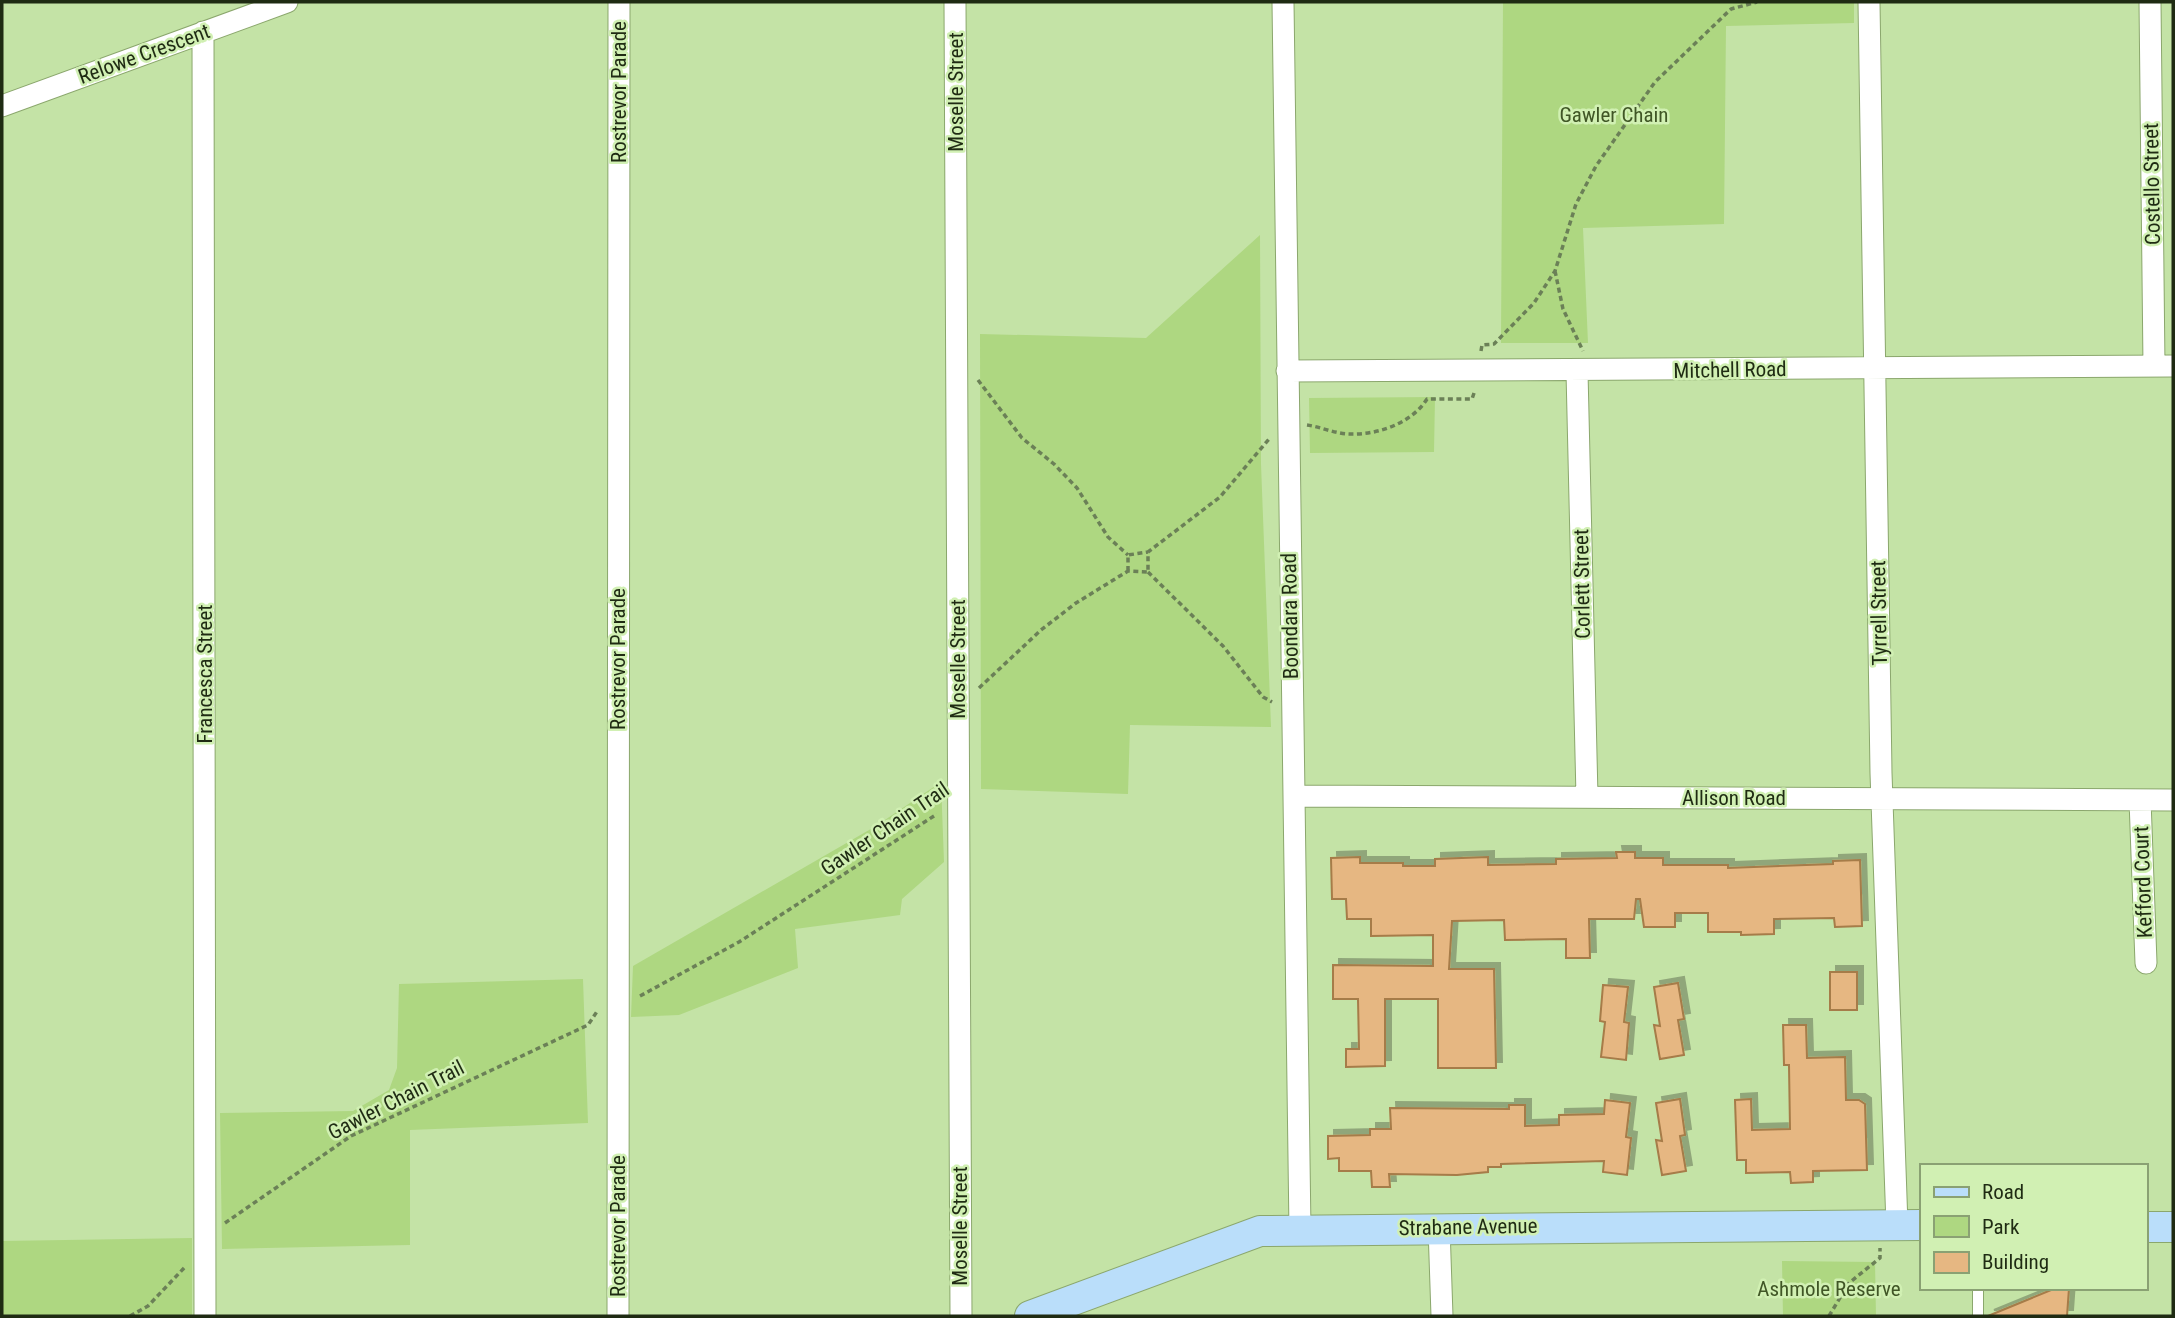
<svg xmlns="http://www.w3.org/2000/svg" width="2175" height="1318" font-family="'Roboto Condensed',sans-serif">
  <defs>
    <filter id="shadow"><feDropShadow dx="6" dy="-6" stdDeviation="0" flood-color="#0004"/></filter>
  </defs>
  <rect width="100%" height="100%" fill="#c4e3a6"/>
  <path fill="#aed781" d="M1503,2H1854V23L1726,26L1724,224L1583,228L1588,343H1501Z
    M1260,235L1261,464L1271,727L1130,725L1128,794L981,789L980,334L1146,338Z
    M1435,397L1434,452L1310,453L1309,398Z
    M941,782L944,862L902,899L900,915L795,929L798,968L679,1015L631,1017L633,966L876,826Z
    M583,979L588,1123L410,1130V1245L222,1249L220,1113L353,1111L389,1090L397,1068L399,984Z
    M192,1238V1316H2V1241Z
    M1782,1261L1875,1262L1876,1316H1783Z"/>
  <path fill="#e6b782" stroke="#a67b48" stroke-width="2" filter="url(#shadow)" d="M1616,852H1635V858H1663V865H1728V868L1833,864V861L1860,860L1862,926L1835,927L1834,918L1774,919V934L1741,935V932H1708V913H1675V927H1644L1640,899H1636L1634,919H1589L1590,958H1566V939L1505,940L1504,920L1452,921L1449,969H1494L1496,1068H1438V999H1385V1066L1346,1067V1049H1359L1358,999H1333V965L1433,966V935L1371,936V919H1347L1346,899H1332L1331,858L1360,857V863H1403V866H1435V859L1488,857V865L1556,864V859L1617,858Z
    M1830,972H1857V1010H1830Z
    M1678,983L1684,1019L1678,1020L1684,1055L1660,1059L1654,1025L1660,1026L1654,987Z
    M1603,985L1628,987L1624,1022L1629,1023L1626,1060L1601,1057L1605,1022L1600,1021Z
    M1783,1025H1806L1807,1058L1845,1057L1846,1100H1859L1865,1104L1867,1170L1813,1171V1182L1791,1183L1790,1172L1746,1173V1160H1737L1735,1100L1751,1099L1752,1130L1790,1129L1789,1065H1784Z
    M1680,1099L1685,1135L1680,1136L1686,1171L1662,1175L1656,1140L1662,1141L1656,1103Z
    M1605,1100L1630,1103L1626,1137L1631,1138L1627,1175L1603,1172L1604,1161L1501,1164V1167H1488V1172L1457,1175L1389,1174L1390,1187H1372L1371,1171H1339V1158L1328,1159V1136L1370,1135V1129H1391L1390,1108L1509,1109V1105H1525V1126L1559,1125V1115L1604,1114Z
    M2056,1288H2069L2067,1316H1988Z"/>
  <g fill="none" stroke-linecap="round" stroke-linejoin="round">
    <g stroke="#8ba76d" stroke-width="12">
      <path id="lane" d="M1978,1288V1316"/>
    </g>
    <g stroke="#8ba76d" stroke-width="23">
      <path id="street" d="M955,2L961,1316
        M1283,2L1300,1230
        M1869,2L1881,773L1897,1225
        M2150,2L2154,366
        M203,32L205,1316
        M2,106L287,2
        M1287,371L2173,366
        M1577,372L1587,797
        M1295,796L2173,800
        M2140,800L2146,963
        M1439,1227L1442,1316
        M618,1316L619,2"/>
    </g>
    <g stroke="#8ba76d" stroke-width="32">
      <path id="secondary" d="M2145,1227H2173
        M1030,1316L1260,1231L1921,1225"/>
    </g>
    <path stroke="#6b8057" stroke-width="3.5" stroke-dasharray="5 3.5" stroke-linecap="butt" d="M1555,271L1563,309L1583,351
      M1481,351L1482,345L1494,344L1534,303L1555,271L1576,204L1596,166L1655,82L1731,9L1757,2
      M978,380L1022,438L1054,464L1077,488L1108,537L1128,555
      M1307,425C1321,427 1336,434 1350,434C1378,435 1412,423 1427,399H1472L1475,390
      M1128,571V555L1148,552
      M1148,572L1223,646L1263,697L1272,702
      M979,688L1041,630L1076,603L1128,571L1148,572V552L1220,497L1269,439
      M640,996L739,942L937,814
      M225,1223L351,1136L588,1025L598,1010
      M130,1316L148,1306L185,1267
      M1829,1316L1849,1283L1880,1258V1248"/>
    <use href="#lane" stroke="#fff" stroke-width="10"/>
    <use href="#street" stroke="#fff" stroke-width="21"/>
    <use href="#secondary" stroke="#badefa" stroke-width="30"/>
  </g>
  <g text-anchor="middle" dominant-baseline="central" stroke-width="5" stroke-linejoin="round" paint-order="stroke">
    <g font-size="21" fill="#1f2b13" stroke="#d1f0b3">
      <text transform="translate(144 54) rotate(-20)">Relowe Crescent</text>
      <text transform="translate(619 92) rotate(-90)">Rostrevor Parade</text>
      <text transform="translate(956 92) rotate(-90)">Moselle Street</text>
      <text transform="translate(2152 184) rotate(-91)">Costello Street</text>
      <text transform="translate(1730 370) rotate(-1)">Mitchell Road</text>
      <text transform="translate(1582 584) rotate(-91)">Corlett Street</text>
      <text transform="translate(1879 613) rotate(-91)">Tyrrell Street</text>
      <text transform="translate(1290 616) rotate(-91)">Boondara Road</text>
      <text transform="translate(618 659) rotate(-90)">Rostrevor Parade</text>
      <text transform="translate(958 659) rotate(-90)">Moselle Street</text>
      <text transform="translate(205 674) rotate(-90)">Francesca Street</text>
      <text x="1734" y="798">Allison Road</text>
      <text transform="translate(885 829) rotate(-34)">Gawler Chain Trail</text>
      <text transform="translate(2143 882) rotate(-92)">Kefford Court</text>
      <text transform="translate(396 1100) rotate(-27)">Gawler Chain Trail</text>
      <text transform="translate(618 1226) rotate(-90)">Rostrevor Parade</text>
      <text transform="translate(960 1226) rotate(-90)">Moselle Street</text>
      <text transform="translate(1468 1227) rotate(-1)">Strabane Avenue</text>
    </g>
    <g font-size="21" fill="#405626" stroke="#d1f0b3">
      <text x="1614" y="115">Gawler Chain</text>
      <text x="1829" y="1289">Ashmole Reserve</text>
    </g>
  </g>
  <rect width="2175" height="1318" fill="none" stroke="#1f2b13" stroke-width="7"/>
  <rect x="1920" y="1164" width="228" height="126" fill="#d1f0b3" stroke="#8aa173" stroke-width="2"/>
  <rect x="1934" y="1187" width="35" height="10" fill="#badefa" stroke="#8aa173" stroke-width="2"/>
  <text x="1982" y="1199" font-size="21" fill="#1f2b13">Road</text>
  <rect x="1934" y="1216" width="35" height="21" fill="#aed781" stroke="#8aa173" stroke-width="2"/>
  <text x="1982" y="1234" font-size="21" fill="#1f2b13">Park</text>
  <rect x="1934" y="1252" width="35" height="21" fill="#e6b782" stroke="#8aa173" stroke-width="2"/>
  <text x="1982" y="1269" font-size="21" fill="#1f2b13">Building</text>
</svg>
